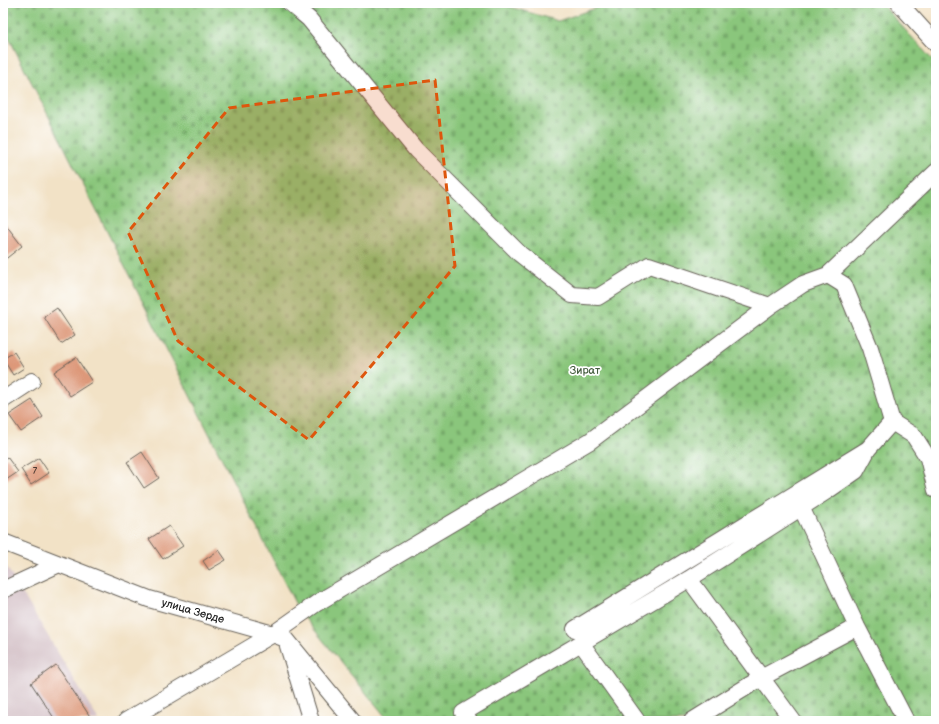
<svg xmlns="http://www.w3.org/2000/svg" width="939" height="724" font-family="'Balsamiq Sans',sans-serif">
  <defs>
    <pattern id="cemetery-stones" width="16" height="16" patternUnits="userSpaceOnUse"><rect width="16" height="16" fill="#8ac67b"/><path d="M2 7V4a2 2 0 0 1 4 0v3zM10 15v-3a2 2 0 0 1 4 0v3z" fill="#76aa6a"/></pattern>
  </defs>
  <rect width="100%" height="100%" fill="#fff"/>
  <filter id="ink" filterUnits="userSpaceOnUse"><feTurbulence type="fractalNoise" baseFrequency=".025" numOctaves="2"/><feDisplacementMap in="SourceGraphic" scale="8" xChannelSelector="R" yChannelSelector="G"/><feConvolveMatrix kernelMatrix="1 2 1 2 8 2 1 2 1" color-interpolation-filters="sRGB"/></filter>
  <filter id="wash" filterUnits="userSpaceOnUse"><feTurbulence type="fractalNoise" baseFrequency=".012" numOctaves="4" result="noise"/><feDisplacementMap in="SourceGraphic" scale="16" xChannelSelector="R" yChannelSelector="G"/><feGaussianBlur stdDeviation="0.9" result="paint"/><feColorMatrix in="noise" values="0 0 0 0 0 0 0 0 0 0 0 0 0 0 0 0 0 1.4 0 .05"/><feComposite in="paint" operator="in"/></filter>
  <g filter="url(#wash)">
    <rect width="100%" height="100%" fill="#f2e2c6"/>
    <path fill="#d2bec4" d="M3,561L99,721H3Z"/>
    <path fill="url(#cemetery-stones)" stroke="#53714c" d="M3,3H497L558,21L610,3H881L936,64V721H389L299,611L3,26Z"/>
    <g id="blocks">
      <path fill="#dd9879" d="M3,221L22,246L3,261Z
        M57,308L75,335L61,344L44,317Z
        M14,352L24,368L13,375L3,359Z
        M76,357L92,382L70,396L54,372Z
        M32,400L43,417L21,432L9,415Z
        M142,452L159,478L144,488L127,462Z
        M7,457L18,472L3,482V460Z
        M39,458L49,473L31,485L21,469Z
        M169,526L183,546L163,559L149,539Z
        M219,550L226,560L209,570L203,561Z
        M56,665L91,718L87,721H56L31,683Z"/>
    </g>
  </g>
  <g filter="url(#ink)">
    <use href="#blocks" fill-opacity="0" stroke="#676158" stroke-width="1"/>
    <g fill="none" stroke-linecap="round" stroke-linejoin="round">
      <g stroke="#676158" stroke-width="18">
        <path id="minor" d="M290,3L309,19L416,150L520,254L572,295L598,297L649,265L770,306
          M899,3L936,44
          M828,275L936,172
          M3,400L32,381
          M892,422L914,436L928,458L936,490
          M801,507L857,627L906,721
          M3,542L149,599L273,634L286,639L353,721
          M689,579L793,721
          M3,590L59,564
          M581,643L637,721
          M288,646L311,721
          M126,721L273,634L317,603L590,441L770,306L803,284L828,275L844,285L870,348L892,422L868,449L575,629
          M469,721L463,713L689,579L827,491L856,471L868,449
          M692,721L761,678L857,627"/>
      </g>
      <use href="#minor" stroke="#fff" stroke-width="16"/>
    </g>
  </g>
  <path fill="#de560d" fill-opacity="0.2" stroke="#de560d" stroke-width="3" stroke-dasharray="8 5" stroke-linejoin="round" d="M435,80L455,266L309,440L178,341L128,232L229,108Z"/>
  <g text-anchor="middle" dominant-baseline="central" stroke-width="3.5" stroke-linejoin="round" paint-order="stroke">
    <g font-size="9" fill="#4c3b33">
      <text x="35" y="471">7</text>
    </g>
    <g font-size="11" fill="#486042" stroke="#fff">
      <text x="585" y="370">Зират</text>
    </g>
    <g font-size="11" fill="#1c1c1c" stroke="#fff">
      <text transform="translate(193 611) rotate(16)">улица Зерде</text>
    </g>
  </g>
  <rect width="939" height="724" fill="none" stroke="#fff" stroke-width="16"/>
</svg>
